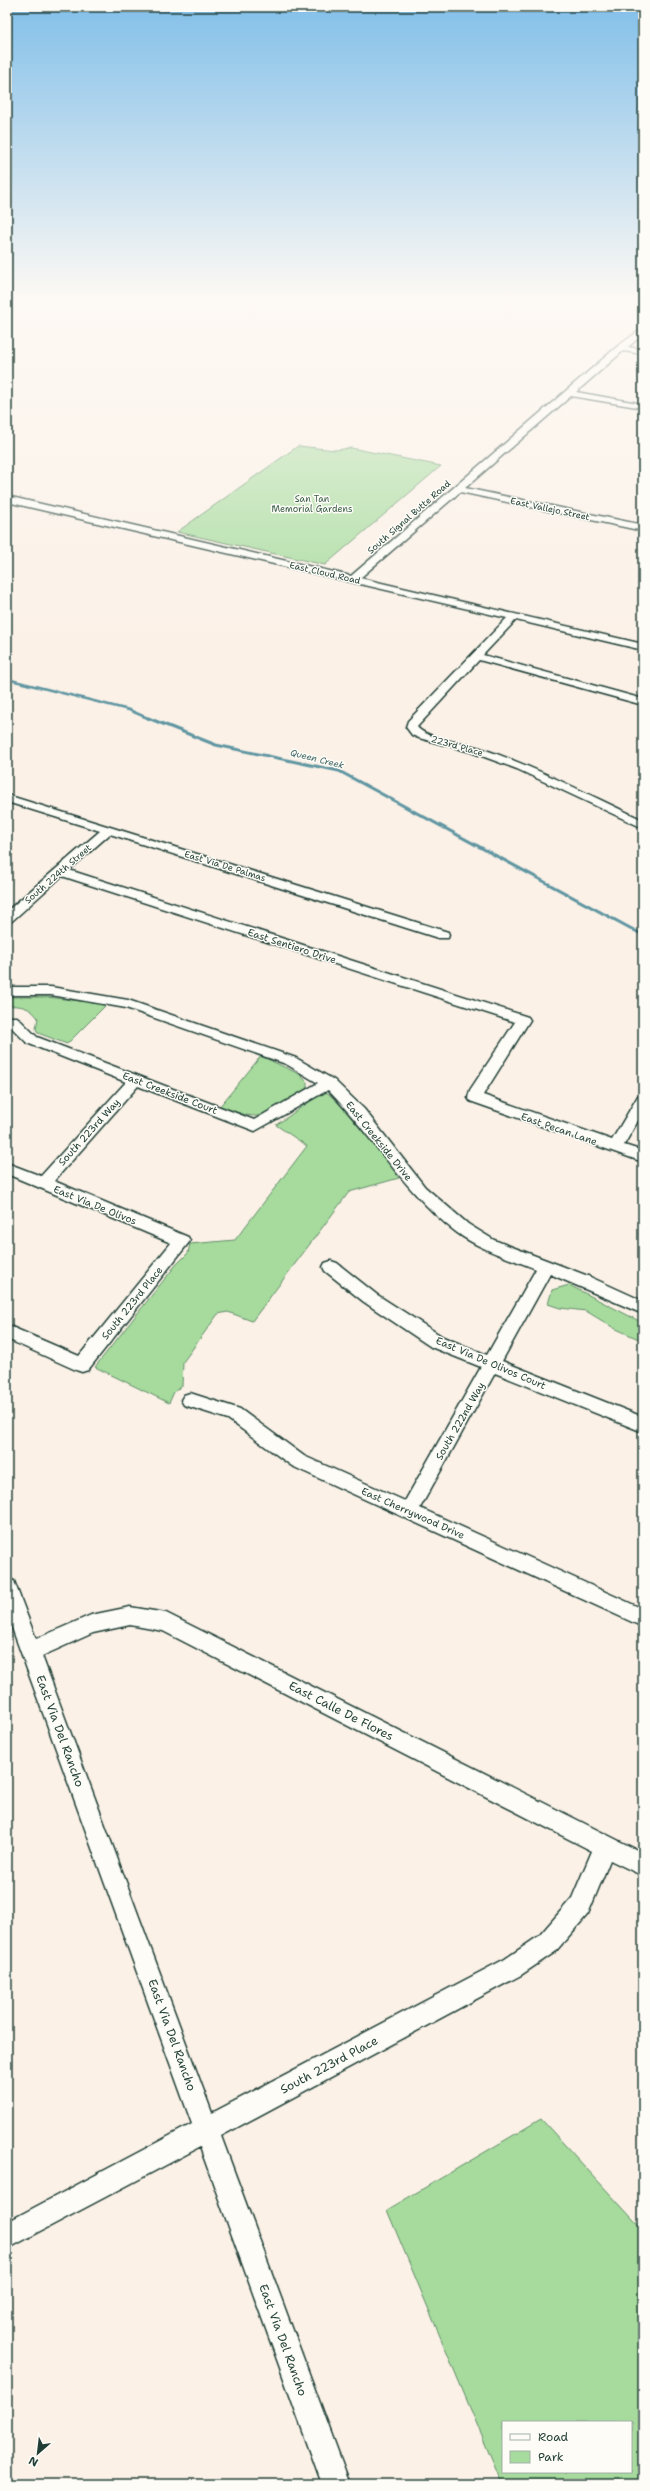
<svg xmlns="http://www.w3.org/2000/svg" width="650" height="2491" font-family="'Shantell Sans',sans-serif">
  <rect width="100%" height="100%" fill="#fbf1e7"/>
  <filter id="ink" filterUnits="userSpaceOnUse"><feTurbulence type="fractalNoise" baseFrequency=".025" numOctaves="2"/><feDisplacementMap in="SourceGraphic" scale="8" xChannelSelector="R" yChannelSelector="G"/><feConvolveMatrix kernelMatrix="1 2 1 2 8 2 1 2 1" color-interpolation-filters="sRGB"/></filter>
  <g filter="url(#ink)">
    <path fill="#a6db9d" stroke="#628c68" fill-rule="evenodd" d="M298,446L335,450L351,448L441,466L325,565L177,532Z
      M7,997H47L107,1004L67,1044L38,1033L36,1029L38,1018C30,1007 21,1005 7,1006Z
      M261,1056L299,1074L307,1082V1088L265,1115C249,1119 235,1111 220,1106Z
      M325,1091C356,1116 376,1146 399,1178L349,1192L252,1321L228,1312L218,1314L183,1362L182,1386L174,1392L169,1403L95,1367L175,1266L188,1253L190,1244L235,1240L307,1146L276,1125Z
      M569,1285L643,1323V1341L614,1328L586,1311L560,1308L548,1304L552,1290Z
      M541,2119L643,2230V2484H502L387,2210ZM503,2422H631V2472H503Z"/>
    <g fill="none" stroke-linecap="round" stroke-linejoin="round">
      <path stroke="#5f95a1" stroke-width="2.5" d="M7,679L129,710L150,719"/>
      <path stroke="#5f95a1" stroke-width="3" d="M148,718L216,745L339,771L643,935"/>
      <g stroke="#1f3d34" stroke-width="3">
        <path id="minor" d="M643,328V334L628,347L643,350V354L623,351L576,392L643,404V408L571,396L465,488L643,525V531L460,492L360,578L643,644V650L516,620L483,655L643,699V705L479,660L417,727C427,739 464,743 480,748C536,767 589,795 643,820V828L517,769L471,752L419,738L412,735L406,727L408,721L507,618L7,502V496L351,576L618,346Z
          M7,795L448,932L449,935L448,938H438L110,834L69,870L528,1017L530,1020L483,1095L612,1140L638,1096L643,1094V1112L624,1145L643,1151V1162L470,1101L468,1098L470,1090L515,1022L62,876L12,921L7,922V911L100,831L7,802Z
          M7,987H51L128,1000L296,1058L334,1080L364,1109L425,1187L468,1224L494,1240L588,1276L643,1301V1314L550,1274L502,1361L643,1417V1432L495,1373L420,1508L643,1609V1627L292,1466L228,1419L184,1405L181,1400L184,1395L190,1393L240,1409L304,1456L405,1501L481,1367L431,1347L364,1302L325,1271L323,1267L325,1263L331,1261L337,1263L376,1294L443,1337L487,1355L536,1269C509,1258 480,1250 456,1232C405,1193 373,1136 328,1090L255,1131L138,1086L54,1181L188,1237L190,1241L88,1370L82,1372L76,1370L7,1339V1325L79,1356L171,1243L7,1174V1163L41,1176L126,1082L27,1043L7,1023V1017H17L37,1037L254,1120L318,1083L286,1064L126,1008L51,995H7Z
          M7,1578L14,1581L36,1639L91,1615L130,1607L166,1613L643,1853V1876L610,1860L588,1914L555,1952L521,1975L221,2136L350,2484H322L200,2147L7,2249V2222L192,2124L7,1614ZM130,1625L163,1631L592,1851L572,1898L539,1936L505,1959L212,2113L42,1656L93,1633Z"/>
      </g>
      <use href="#minor" fill="#fdfcf7" fill-rule="evenodd"/>
    </g>
  </g>
  <linearGradient id="sky" x2="0" y2="1"><stop stop-color="#82bfe9"/><stop offset="0.46" stop-color="#fdf9f4"/><stop offset="1" stop-color="#fdf9f4" stop-opacity="0"/></linearGradient>
  <rect width="650" height="648" fill="url(#sky)"/>
  <g text-anchor="middle" dominant-baseline="central" stroke-width="3" stroke-linejoin="round" paint-order="stroke">
    <g font-size="9" fill="#3a5d49" stroke="#fdfcf7">
      <text x="312" y="499">San Tan<tspan x="312" dy="10">Memorial Gardens</tspan></text>
    </g>
    <g font-size="9" fill="#1f3d34" stroke="#fdfcf7">
      <text transform="translate(550 509) rotate(12)">East Vallejo Street</text>
      <text transform="translate(409 517) rotate(-41)">South Signal Butte Road</text>
      <text transform="translate(325 573) rotate(13)">East Cloud Road</text>
      <text transform="translate(457 746) rotate(16)">223rd Place</text>
      <text transform="translate(225 866) rotate(17)">East Via De Palmas</text>
      <text transform="translate(58 874) rotate(-41)">South 224th Street</text>
    </g>
    <g font-size="9" font-style="italic" fill="#3a6262" stroke="#fdfcf7">
      <text transform="translate(317 759) rotate(14)">Queen Creek</text>
    </g>
    <g font-size="10" fill="#1f3d34" stroke="#fdfcf7">
      <text transform="translate(292 946) rotate(18)">East Sentiero Drive</text>
      <text transform="translate(170 1093) rotate(21)">East Creekside Court</text>
      <text transform="translate(559 1129) rotate(19)">East Pecan Lane</text>
      <text transform="translate(89 1132) rotate(-48)">South 223rd Way</text>
      <text transform="translate(379 1141) rotate(51)">East Creekside Drive</text>
      <text transform="translate(95 1205) rotate(22)">East Via De Olivos</text>
      <text transform="translate(132 1303) rotate(-51)">South 223rd Place</text>
      <text transform="translate(491 1363) rotate(23)">East Via De Olivos Court</text>
      <text transform="translate(460 1421) rotate(-60)">South 222nd Way</text>
      <text transform="translate(413 1513) rotate(24)">East Cherrywood Drive</text>
    </g>
    <g font-size="12" fill="#1f3d34" stroke="#fdfcf7">
      <text transform="translate(341 1711) rotate(27)">East Calle De Flores</text>
      <text transform="translate(60 1731) rotate(70)">East Via Del Rancho</text>
      <text transform="translate(172 2035) rotate(70)">East Via Del Rancho</text>
      <text transform="translate(329 2065) rotate(-28)">South 223rd Place</text>
      <text transform="translate(283 2340) rotate(70)">East Via Del Rancho</text>
    </g>
  </g>
  <rect width="650" height="2491" fill="none" stroke="#fdfcf7" stroke-width="24"/>
  <rect x="12" y="12" width="626" height="2467" fill="none" stroke="#1f3d34" stroke-width="1.5" filter="url(#ink)"/>
  <rect x="502" y="2421" width="130" height="52" fill="#fdfcf7" stroke="#a4b0a9"/>
  <rect x="510" y="2434" width="20" height="6" fill="#fdfcf7" stroke="#a4b0a9"/>
  <text x="538" y="2441" font-size="12" fill="#1f3d34">Road</text>
  <rect x="510" y="2451" width="20" height="12" fill="#a6db9d" stroke="#a4b0a9"/>
  <text x="538" y="2461" font-size="12" fill="#1f3d34">Park</text>
  <g transform="translate(38 2453) rotate(208)" stroke="#fdfcf7" stroke-width="3" paint-order="stroke">
  <path d="M0-3L7 15L0 10L-7 15Z" fill="#1f3d34"/>
  <text y="-6" font-size="11" font-weight="bold" text-anchor="middle" fill="#1f3d34">N</text>
  </g>
</svg>
